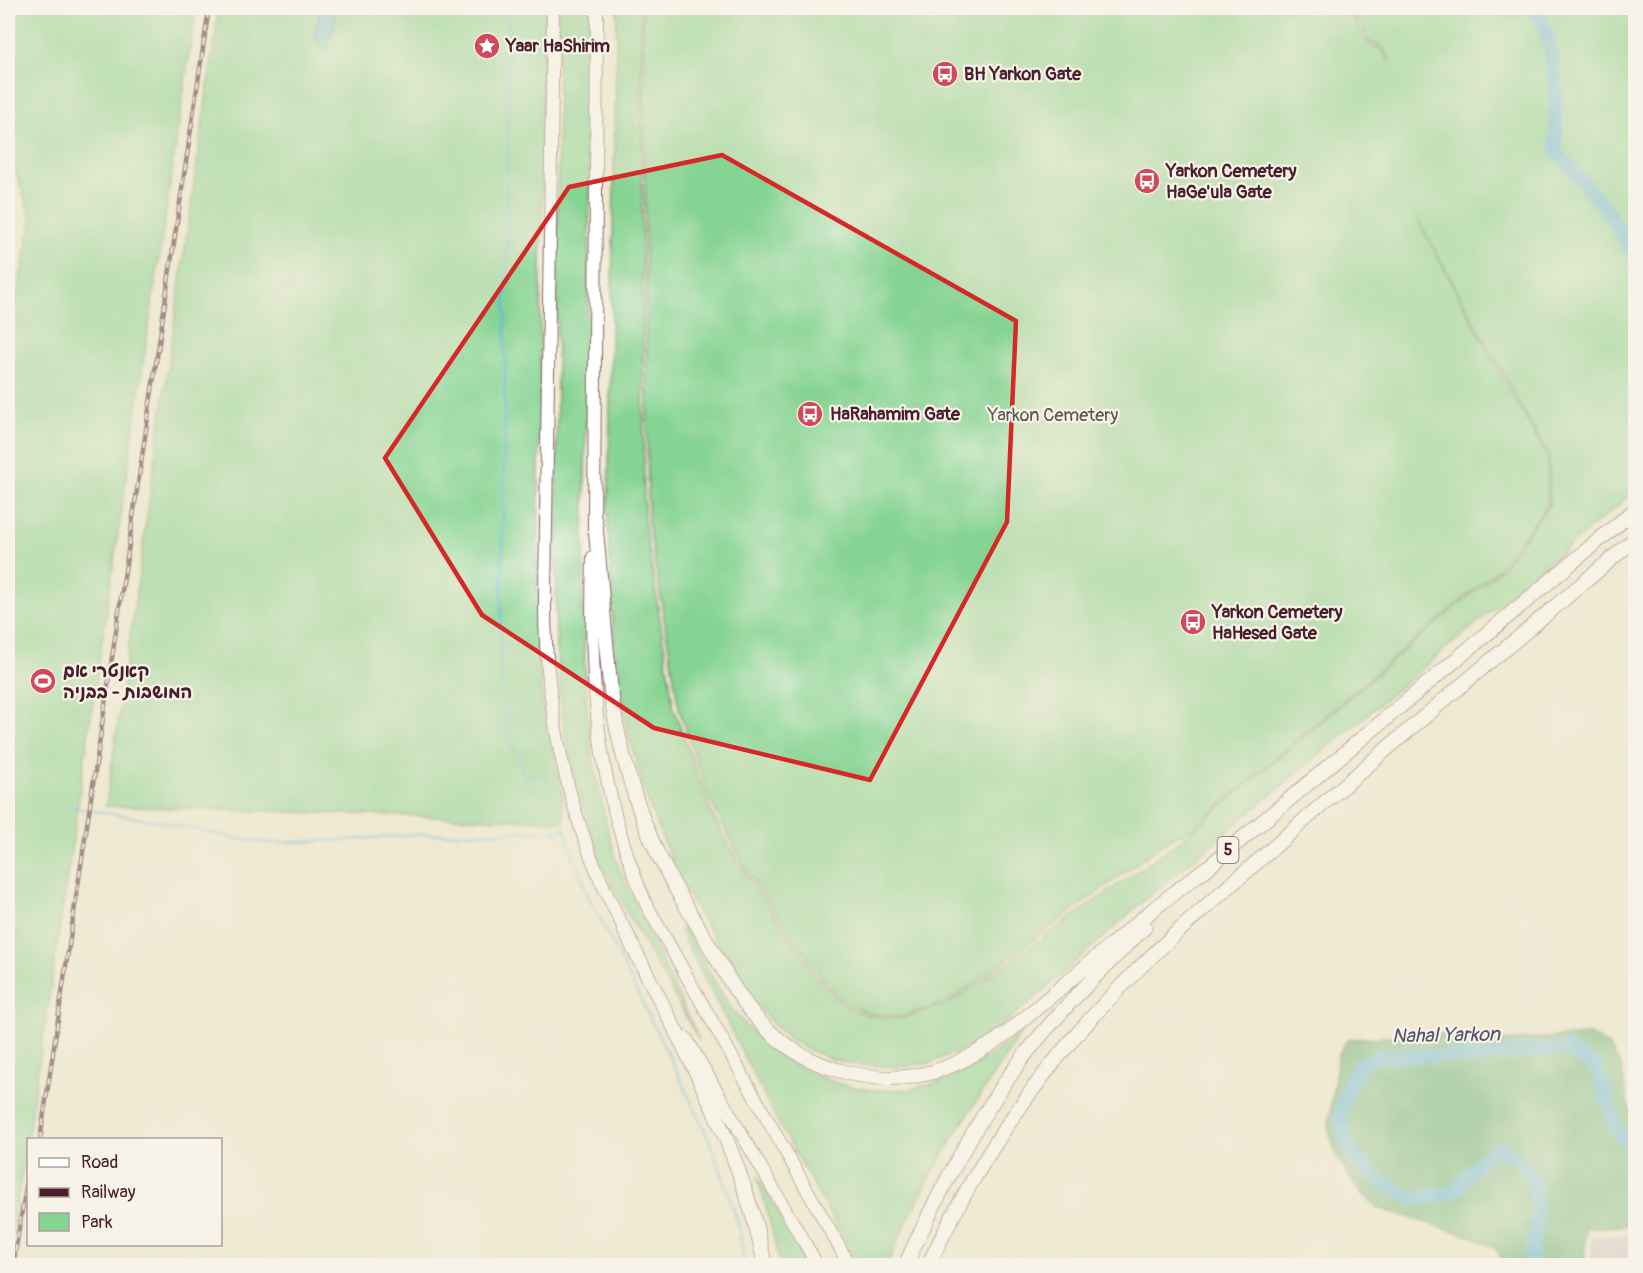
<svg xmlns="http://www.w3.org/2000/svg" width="1643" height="1273" font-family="Pangolin,'Playpen Sans Hebrew',sans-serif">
  <rect width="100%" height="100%" fill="#f7f3e8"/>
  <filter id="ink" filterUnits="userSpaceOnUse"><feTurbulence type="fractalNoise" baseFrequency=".0167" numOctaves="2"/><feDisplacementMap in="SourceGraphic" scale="12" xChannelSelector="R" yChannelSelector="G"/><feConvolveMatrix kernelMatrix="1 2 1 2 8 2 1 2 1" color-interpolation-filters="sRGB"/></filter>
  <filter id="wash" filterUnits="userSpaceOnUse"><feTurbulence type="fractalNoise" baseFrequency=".008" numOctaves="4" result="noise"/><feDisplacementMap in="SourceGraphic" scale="24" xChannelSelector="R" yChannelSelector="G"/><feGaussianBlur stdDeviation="1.35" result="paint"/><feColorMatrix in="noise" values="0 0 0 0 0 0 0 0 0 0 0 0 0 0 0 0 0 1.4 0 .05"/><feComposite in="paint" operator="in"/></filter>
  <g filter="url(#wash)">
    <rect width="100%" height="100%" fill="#efe9d1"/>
    <path fill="#d2bdc7" d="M1635,1234V1265H1590L1592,1236Z"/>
    <path fill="#86d493" stroke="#687a5f" stroke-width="1.5" d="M8,8H196L47,1012L8,1261V337L32,220L8,149Z
      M219,8H321L314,37L321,45L326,43L334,27L336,8H397L403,13L413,8H547L543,96L537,634L542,698L562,790L564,821L106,806Z
      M558,8H593L583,606L586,699L591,751L607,827L617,863L630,893L699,1040L617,895L600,861L572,769L565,737L556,647Z
      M617,8H641L644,518L674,709L712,814L741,866L816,975L847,1008L872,1016L899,1019L949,1004L1184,838L1502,568L1549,505V457L1415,214L1504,381L1548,457V505L1497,570L1192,829L1173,837L950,1001L900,1017L872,1014L848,1005L818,972L745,867L710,800L679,709L648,521L643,8H1335L1357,22L1365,41L1382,50L1391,63L1384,49L1367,39L1361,22L1338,8H1635V491L1141,903L1035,998L982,1041L930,1063L899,1067L853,1064L831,1059L811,1051L790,1040L771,1022L746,991L679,880L647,799L627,731L614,649L608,524Z
      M685,928C702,957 717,991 739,1018C785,1073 864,1106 935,1083C968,1072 995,1053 1022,1032C970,1108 923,1181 887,1265H859L780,1126L680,930Z
      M757,1176L809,1265H779C775,1234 765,1206 757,1176Z"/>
    <path fill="#6cb67d" stroke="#5b6a54" stroke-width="1.5" d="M1441,1034L1482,1042L1589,1035L1609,1046L1622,1069L1627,1102L1635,1119V1225L1586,1228L1584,1265H1506L1495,1248L1471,1236L1377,1208L1356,1187L1336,1155L1328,1128L1338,1055L1348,1039Z"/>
    <path fill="#60b6dd" stroke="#556a84" stroke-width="1.5" d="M321,8H336L334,27L327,43L328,48L325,51L314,37Z"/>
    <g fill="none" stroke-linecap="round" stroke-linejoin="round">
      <path stroke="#60b6dd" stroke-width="2" d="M509,8L503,555L500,659L506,729L525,775L547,777
        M68,807L163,822L233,838L270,843L346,840L410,835L540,831
        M564,826L574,859L590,899L675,1068L713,1148L739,1226L744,1266
        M552,831L564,830"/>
      <path stroke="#60b6dd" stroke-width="14" d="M1534,8C1558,43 1556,108 1556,151L1608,212L1636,259
        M1529,1266C1536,1233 1547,1182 1516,1158C1511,1154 1505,1151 1500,1147L1481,1160L1454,1192L1415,1199L1386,1186L1367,1170L1348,1148L1340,1117L1347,1090L1359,1065L1381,1055L1477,1057L1566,1048L1597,1068L1619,1136L1636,1147"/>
    </g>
  </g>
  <g filter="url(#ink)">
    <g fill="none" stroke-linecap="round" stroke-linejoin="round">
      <g stroke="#846665" stroke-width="14">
        <path id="major" d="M553,8L545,597C544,714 571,835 629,937
          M594,530L597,8
          M593,557C589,682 596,787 646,904L850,1266
          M686,1038L818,1266"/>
      </g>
      <g stroke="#846665" stroke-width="16">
        <path id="highway" d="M595,521C599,561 602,602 606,643C609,673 611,703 618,733C626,769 637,807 652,841C666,873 684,903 702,933C721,965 739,1001 765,1027C807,1070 876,1088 933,1072C960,1064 983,1050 1006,1034L1156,907L1206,868
          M1200,874L1636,509
          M624,929C678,1038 742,1145 765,1266
          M905,1266C938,1193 976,1120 1024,1056C1061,1009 1103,968 1145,927
          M928,1266C974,1167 1037,1073 1113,995C1162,943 1218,896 1272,849C1391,742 1515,642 1636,538"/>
      </g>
      <use href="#major" stroke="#fff" stroke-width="12"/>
      <use href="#highway" stroke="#fff" stroke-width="14"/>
      <g stroke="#4a1f2b" stroke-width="4.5">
        <path id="rail" d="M40,1140L209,8
          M13,1266L28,1174"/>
      </g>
      <use href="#rail" stroke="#f7f3e8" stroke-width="2" stroke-dasharray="7" stroke-linecap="butt"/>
    </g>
  </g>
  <path d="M0 0H1643V1273H0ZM722,155L1016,321L1007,522L870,780L654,728L482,615L385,458L569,187Z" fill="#efe9d1" fill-opacity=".55" fill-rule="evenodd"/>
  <path fill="none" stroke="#d62828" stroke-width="4.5" stroke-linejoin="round" d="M722,155L1016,321L1007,522L870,780L654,728L482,615L385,458L569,187Z"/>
  <defs>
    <g id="sight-disc" transform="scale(1.35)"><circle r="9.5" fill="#d1495b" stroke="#f7f3e8"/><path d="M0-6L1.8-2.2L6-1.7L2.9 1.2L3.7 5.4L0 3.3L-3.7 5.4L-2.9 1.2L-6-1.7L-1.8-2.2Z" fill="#fff"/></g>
    <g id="bus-disc" transform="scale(1.35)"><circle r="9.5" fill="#d1495b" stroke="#f7f3e8"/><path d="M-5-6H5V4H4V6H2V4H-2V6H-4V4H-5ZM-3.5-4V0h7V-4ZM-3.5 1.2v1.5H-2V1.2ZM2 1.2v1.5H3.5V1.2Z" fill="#fff"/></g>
    <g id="stadium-disc" transform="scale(1.35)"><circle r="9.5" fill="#d1495b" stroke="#f7f3e8"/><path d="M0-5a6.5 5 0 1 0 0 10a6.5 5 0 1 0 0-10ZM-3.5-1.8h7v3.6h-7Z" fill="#fff"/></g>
  </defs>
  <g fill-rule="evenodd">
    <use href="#sight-disc" x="487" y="46"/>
    <use href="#bus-disc" x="945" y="74"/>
    <use href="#bus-disc" x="1147" y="181"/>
    <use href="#bus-disc" x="810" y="414"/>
    <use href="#bus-disc" x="1193" y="622"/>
    <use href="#stadium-disc" x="43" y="681"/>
  </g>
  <g text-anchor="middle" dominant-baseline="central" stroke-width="4.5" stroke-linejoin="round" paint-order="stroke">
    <rect fill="#f7f3e8" stroke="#7e5f64" stroke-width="1.5" x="1217.5" y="837" width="21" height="26" rx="4.5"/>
    <g font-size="16" font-weight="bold" fill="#4a1f2b">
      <text x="1228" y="850">5</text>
    </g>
    <g font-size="18" font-weight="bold" fill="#4a1f2b" stroke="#f7f3e8" text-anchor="start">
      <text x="506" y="46">Yaar HaShirim</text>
      <text x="964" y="74">BH Yarkon Gate</text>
      <text x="1166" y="171">Yarkon Cemetery<tspan x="1166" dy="21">HaGe'ula Gate</tspan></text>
      <text x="830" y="414">HaRahamim Gate</text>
      <text x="1212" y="612">Yarkon Cemetery<tspan x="1212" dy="21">HaHesed Gate</tspan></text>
      <text x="63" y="671">קאנטרי אם<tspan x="63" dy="21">המושבות - בבניה</tspan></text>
    </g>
    <g font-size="18" fill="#5c554a" stroke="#f7f3e8">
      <text x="1053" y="415">Yarkon Cemetery</text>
    </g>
    <g font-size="20" font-style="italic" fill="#525469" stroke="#f7f3e8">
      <text transform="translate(1446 1035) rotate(-1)">Nahal Yarkon</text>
    </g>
  </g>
  <rect width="1643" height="1273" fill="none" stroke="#f7f3e8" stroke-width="30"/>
  <rect x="27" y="1138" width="195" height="108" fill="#f7f3e8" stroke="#b29e9c" stroke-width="1.5"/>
  <rect x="39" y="1158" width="30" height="9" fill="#ffffff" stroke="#b29e9c" stroke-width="1.5"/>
  <text x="81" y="1168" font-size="18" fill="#4a1f2b">Road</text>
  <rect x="39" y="1188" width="30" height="9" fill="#4a1f2b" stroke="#b29e9c" stroke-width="1.5"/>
  <text x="81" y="1198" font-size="18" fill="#4a1f2b">Railway</text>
  <rect x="39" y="1213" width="30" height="18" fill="#86d493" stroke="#b29e9c" stroke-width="1.5"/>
  <text x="81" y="1228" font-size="18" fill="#4a1f2b">Park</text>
</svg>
